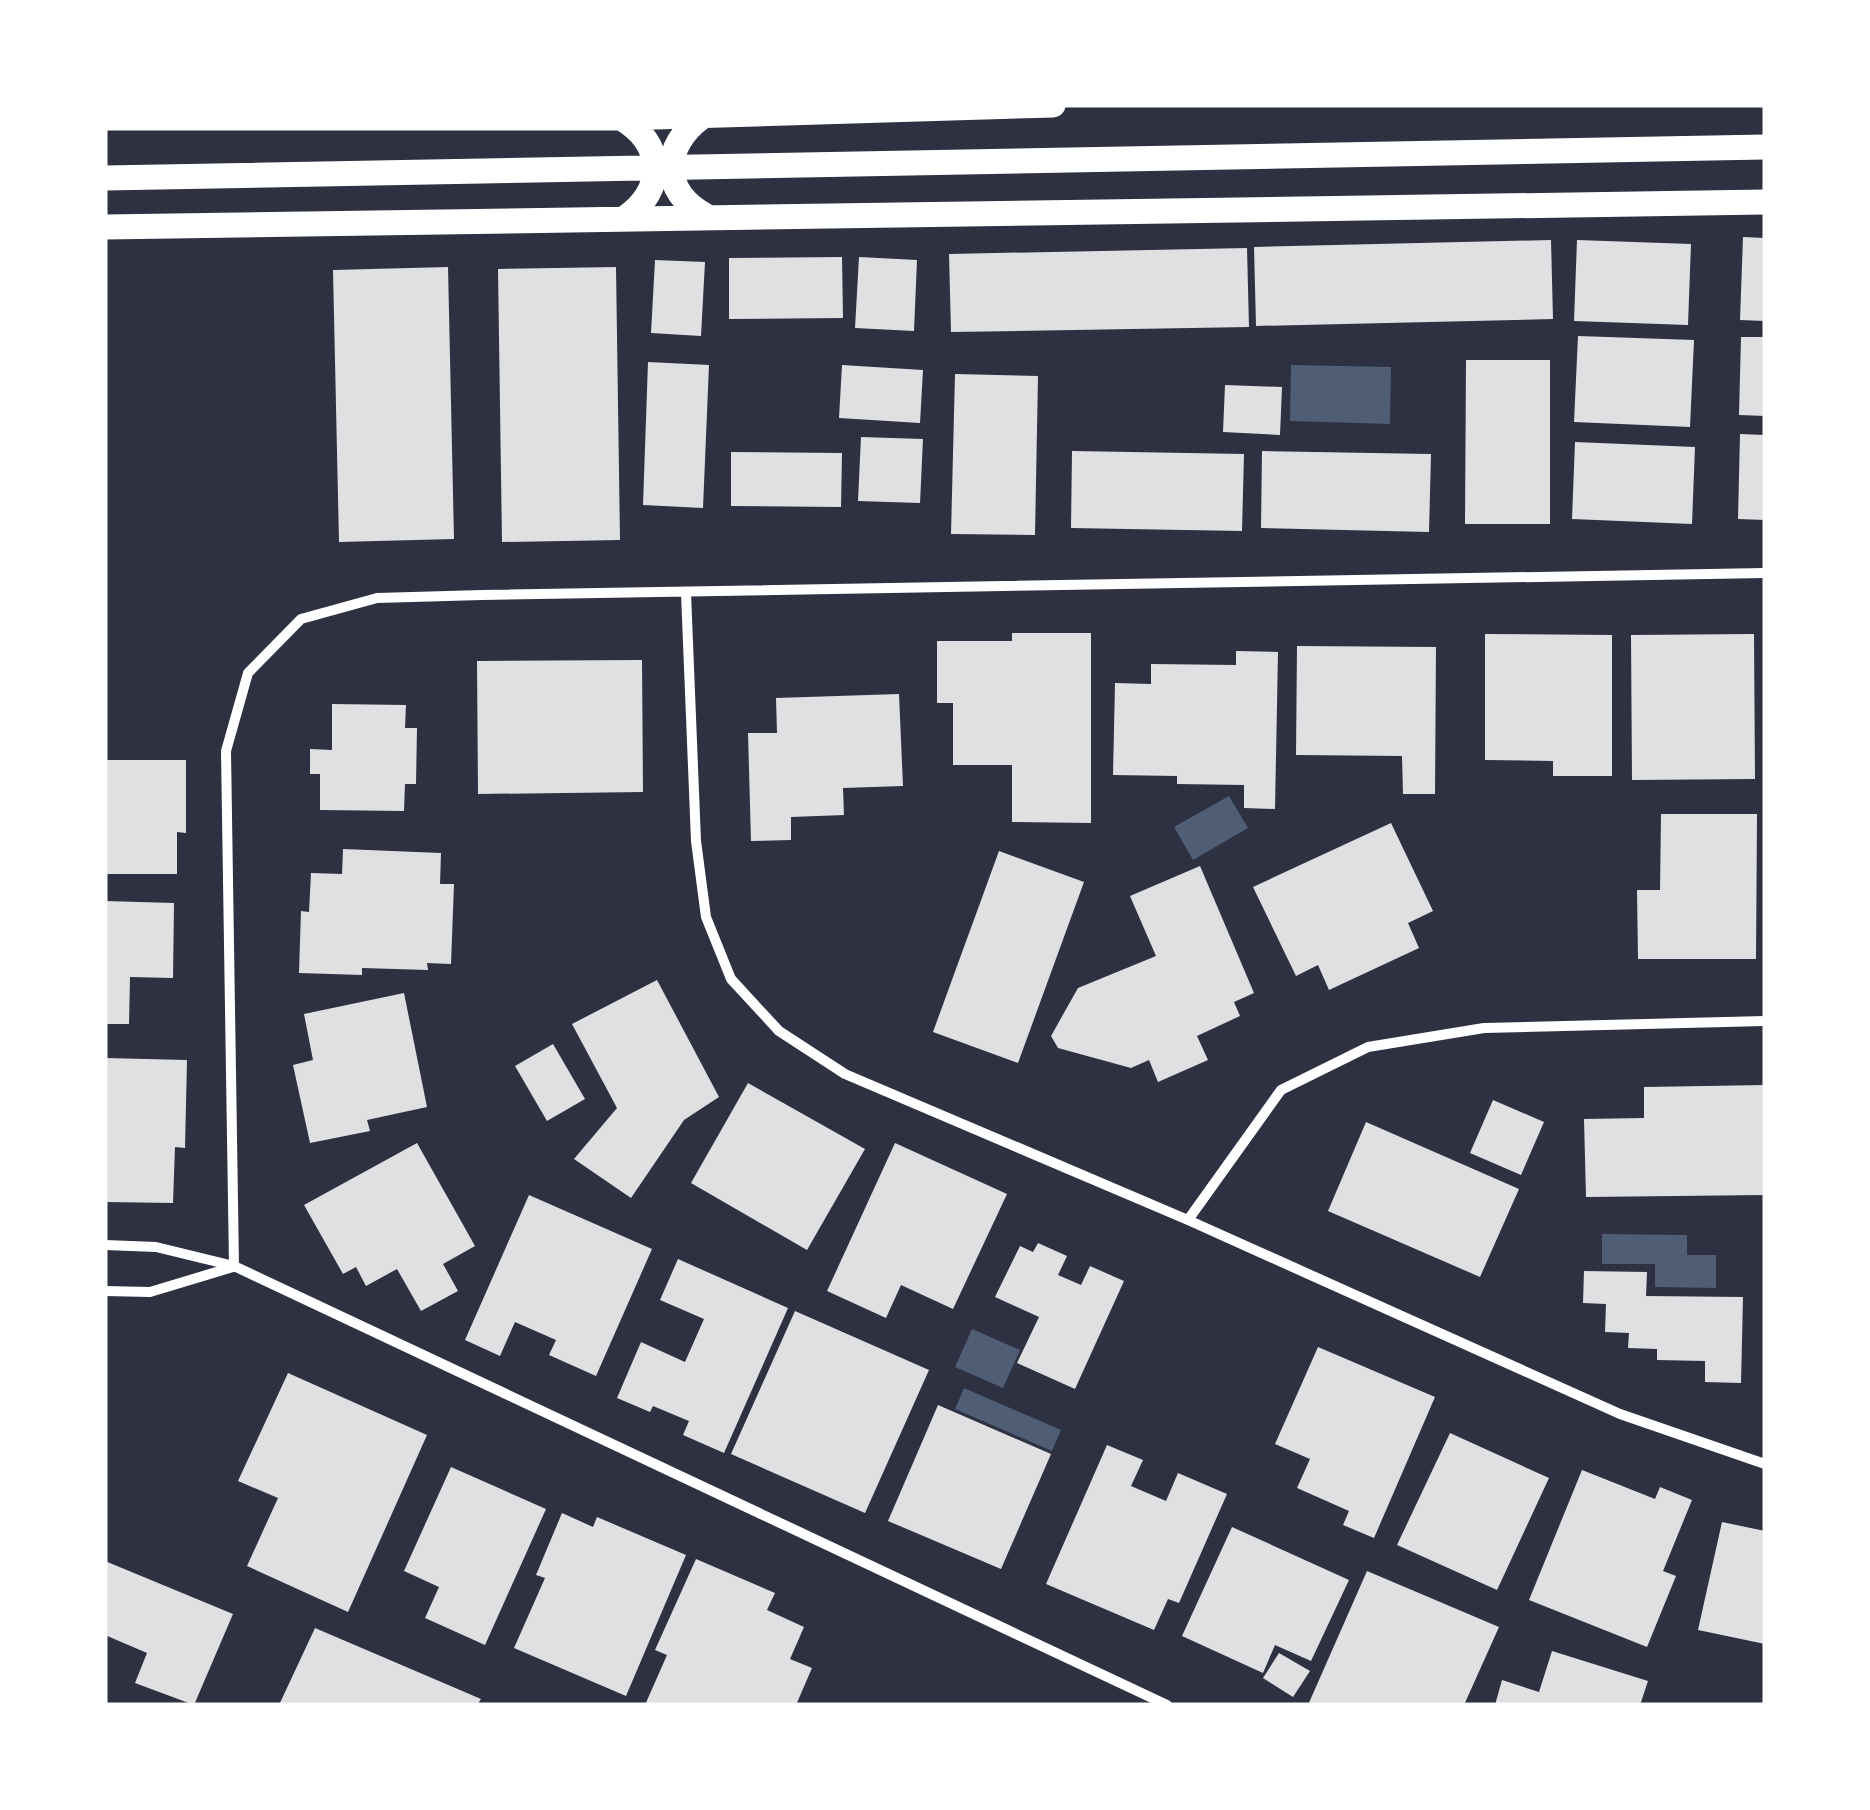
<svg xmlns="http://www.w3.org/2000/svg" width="1870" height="1810" font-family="'Titillium Web',sans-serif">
  <rect width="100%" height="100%" fill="#2d3142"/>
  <path fill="#4f5d75" d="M1291,365L1391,367L1390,424L1290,421Z
    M1229,796L1248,828L1193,860L1174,827Z
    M1602,1234L1687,1235V1255H1716V1288L1655,1287V1264H1602Z
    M972,1329L1020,1350L1003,1388L955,1367Z
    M964,1388L1061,1430L1052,1451L955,1409Z"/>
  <path fill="#e0e0e3" d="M1743,237L1765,238V321L1740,320Z
    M1551,240L1553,319L1256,326L1254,247Z
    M1577,240L1691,244L1688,325L1574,321Z
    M1247,248L1249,327L951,332L949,254Z
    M842,257L843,318L729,319V258Z
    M859,257L917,260L914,331L855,328Z
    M655,260L705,262L701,336L651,333Z
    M448,267L454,539L339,542L333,270Z
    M616,267L620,540L502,542L498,269Z
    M1578,336L1694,340L1690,427L1574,422Z
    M1741,337H1765V416L1739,415Z
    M1466,360H1550V524H1465Z
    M648,362L709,365L703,508L643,505Z
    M842,365L923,370L920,423L839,418Z
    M955,374L1038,376L1035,535L951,534Z
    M1225,385L1282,387L1280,435L1223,432Z
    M1740,434L1765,435V520L1738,519Z
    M861,437L923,439L920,503L858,501Z
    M1575,442L1695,447L1692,524L1572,519Z
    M1072,451L1244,454L1242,531L1071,528Z
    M1262,451L1431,454L1429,532L1261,528Z
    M731,452L842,453L841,507L731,506Z
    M1012,633H1091V823L1012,822V765H953V703H937V641H1012Z
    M1485,634L1612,635V776H1553V761L1485,760Z
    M1754,634L1755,779L1632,780L1631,635Z
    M1297,646L1436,647L1435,794H1403L1402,756L1296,755Z
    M1236,651L1278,652L1275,809L1244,808V785L1177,784V776L1113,775L1115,683L1151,684V664L1236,665Z
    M642,660L643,792L478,794L477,661Z
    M899,694L903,786L843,788L844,815L791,817V840L751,841L748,733H777L776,698Z
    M332,704L406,705L405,728H417L416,784H405L404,811L320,810V774H310V749L332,750Z
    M105,760H186V833L177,832V874H105Z
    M1661,814H1757L1756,959H1638L1637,890H1660Z
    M1391,823L1433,911L1408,923L1419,948L1329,990L1318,965L1296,976L1253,887Z
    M343,849L441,853L440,884H454L451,964L427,963L428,970L362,968V975L299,973L301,911L309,912L311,873L342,874Z
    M999,851L1084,882L1018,1063L933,1032Z
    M1200,866L1254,993L1234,1002L1240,1016L1197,1036L1208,1060L1158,1082L1149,1060L1131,1068L1058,1048L1051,1036L1078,988L1156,956L1130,896Z
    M105,901L174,903L173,978L130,977L129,1024H105Z
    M657,980L719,1097L684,1120L631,1198L574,1159L617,1108L572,1024Z
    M404,993L427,1107L367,1120L370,1131L310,1143L293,1065L313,1060L304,1014Z
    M553,1044L585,1099L547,1121L515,1066Z
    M105,1058L187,1060L185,1148L175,1147L173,1203L105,1202Z
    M748,1083L865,1149L807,1250L691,1183Z
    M1765,1085V1195L1586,1197L1584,1119L1644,1118V1087Z
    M1493,1100L1544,1122L1521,1175L1470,1153Z
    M1366,1122L1519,1189L1480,1277L1328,1211Z
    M417,1143L475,1246L443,1264L458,1291L421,1311L397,1269L366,1286L356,1267L343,1274L304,1205Z
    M895,1143L1007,1194L953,1309L901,1285L886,1318L827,1291Z
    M529,1195L652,1249L596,1376L549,1355L556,1340L515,1322L500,1356L465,1340Z
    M1038,1243L1067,1256L1058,1275L1081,1285L1090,1266L1124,1281L1075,1389L1017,1363L1039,1317L995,1297L1020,1246L1033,1252Z
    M678,1259L788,1308L724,1453L683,1435L689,1421L653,1406L650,1412L617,1398L641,1342L685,1362L704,1319L660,1300Z
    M1584,1271L1647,1272L1646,1296L1743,1297L1741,1383L1705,1382V1361L1657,1360V1349L1628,1348L1629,1333L1605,1332L1606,1304L1583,1303Z
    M795,1311L929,1370L865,1513L731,1454Z
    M1318,1347L1435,1397L1374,1538L1343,1525L1349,1511L1297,1488L1310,1459L1275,1444Z
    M288,1373L427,1435L348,1612L247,1566L278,1498L238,1481Z
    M938,1405L1051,1454L1001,1569L888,1521Z
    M1450,1433L1549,1478L1497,1590L1397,1545Z
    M1107,1445L1143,1460L1131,1486L1166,1501L1178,1473L1227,1494L1179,1603L1168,1599L1154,1630L1046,1584Z
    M451,1467L546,1509L485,1645L425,1618L439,1587L404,1571Z
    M1582,1470L1655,1499L1660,1487L1692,1500L1663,1571L1676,1576L1647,1647L1529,1600Z
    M562,1513L593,1527L597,1517L686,1555L626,1696L514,1648L545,1578L536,1575Z
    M1722,1522L1765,1531V1644L1698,1630Z
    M1232,1527L1349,1580L1311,1661L1275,1645L1263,1673L1182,1636Z
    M696,1559L775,1593L767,1610L804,1627L790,1659L812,1668L796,1705H645L667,1655L655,1650Z
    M105,1561L233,1614L194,1705L135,1683L147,1653L105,1635Z
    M1367,1571L1499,1627L1464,1705H1308Z
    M315,1628L481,1699L477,1705H279Z
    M1552,1651L1648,1681L1640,1705H1495L1502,1680L1539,1692Z
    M1279,1653L1310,1671L1293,1697L1263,1678Z"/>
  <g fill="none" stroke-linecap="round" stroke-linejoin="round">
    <path stroke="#fff" stroke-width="10" d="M686,593L696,841L706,917L731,979L779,1031L845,1074L1188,1220L1620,1414L1765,1464
      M1188,1220L1281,1090L1368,1047L1484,1028L1765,1021
      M105,1245L156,1247L234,1266L1167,1705
      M234,1266L226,751L248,673L301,619L377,598L482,595L1765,573
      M105,1291L150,1292L233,1267"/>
    <path stroke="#fff" stroke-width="25" d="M702,117C662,146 660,191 706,216
      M105,118H621L1053,105
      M621,118C665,144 666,189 625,218
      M105,178L1765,147
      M105,227L1765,202"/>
  </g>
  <rect width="1870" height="1810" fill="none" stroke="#ffffff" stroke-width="215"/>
</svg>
